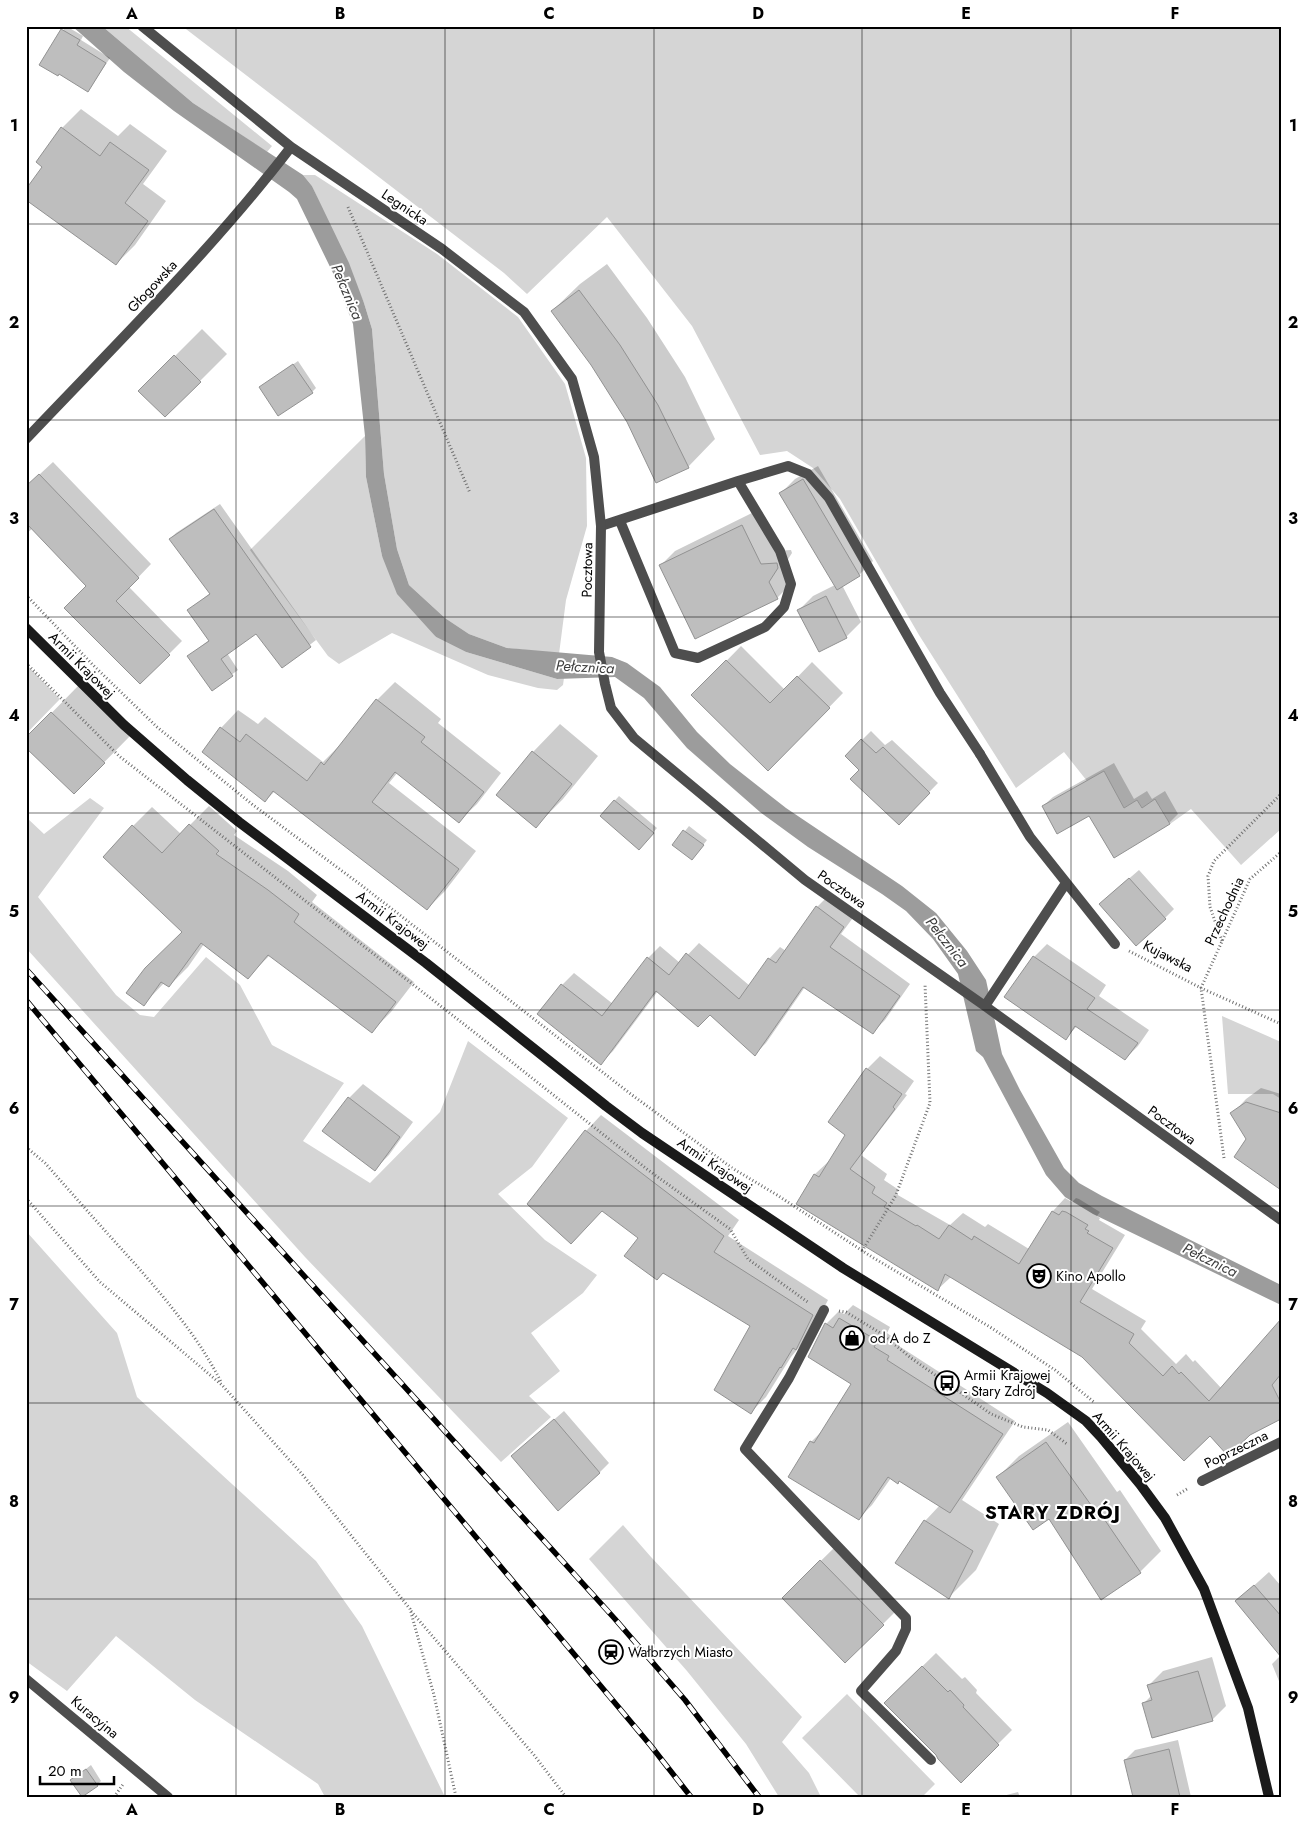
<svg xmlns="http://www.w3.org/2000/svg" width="1307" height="1823" font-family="Jost,sans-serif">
  <rect width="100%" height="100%" fill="#fff"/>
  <path fill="#d5d5d5" d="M102,26H125L272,146L267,152L193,103Z
    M182,26H1281V829L1241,865L1191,809L1170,824L1155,800L1142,808L1137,800L1124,808L1104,772L1087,781L1064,752L1016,788L919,635L840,499L813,468L787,451L760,455L692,326L607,217L527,294L504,273Z
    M303,175H315L437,254L518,317L565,384L586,458L587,526L566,600L559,654L507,648L469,634L445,618L409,585L397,549L384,474L372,329L364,303L312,186Z
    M365,436L366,477L382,556L436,637L466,652L557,679L564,678L563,685L557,690L538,688L488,675L392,633L339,664L328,656L250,550Z
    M26,664L60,699L26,734Z
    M90,798L104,808L38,897L116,995L140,1015L154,1017L206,957L240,985L272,1045L344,1083L303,1141L370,1183L440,1112L468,1041L568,1118L532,1167L498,1194L545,1240L597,1275L583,1293L531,1333L560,1371L529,1396L551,1417L501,1462L305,1257L26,948V817L44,834Z
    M1222,1016L1281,1042V1099L1273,1094H1228Z
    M26,1231L117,1333L137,1397L316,1561L362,1626L445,1797H325L318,1784L195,1700L116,1636L67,1691L26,1661Z
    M623,1525L651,1557L802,1717L782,1742L809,1773L821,1797H779L746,1744L687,1671L589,1559Z
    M847,1694L935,1784L922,1797H860L802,1738Z"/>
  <path fill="#9c9c9c" d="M72,26H102L193,103L303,175L312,186L349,263L364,303L372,329L384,474L397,549L409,585L445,618L469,634L507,648L612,657L627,663L660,687L697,732L730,764L786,808L902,886L936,913L967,951L986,980L1002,1054L1020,1090L1064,1168L1079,1183L1102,1196L1281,1285V1305L1093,1214L1065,1197L1046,1175L983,1057L976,1051L958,974L933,939L906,911L882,894L808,847L760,812L687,748L644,698L615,677L557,679L466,652L436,637L397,594L382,556L366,477L365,436L353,324L333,273L297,199L289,192L174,111L124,72Z"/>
  <path fill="#0003" d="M66,26L83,36L81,40L110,58L88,91L59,73L40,64Z
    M81,109L118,136L130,124L167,151L143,184L166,201L135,245L116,264L44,167L62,128Z
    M607,264L647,318L685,377L715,439L688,467L628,422L592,365L552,311L580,284Z
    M202,329L227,354L165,416L140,391Z
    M298,361L316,388L312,392L260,387Z
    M53,462L151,564L129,587L182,641L140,683L88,586L33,528L26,534V487Z
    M818,466L873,561L859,575L842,585L861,622L846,637L819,650L799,610L813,596L835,585L781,493L795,479Z
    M220,504L316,640L283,666L256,633L227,653L238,670L212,689L189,656L209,640L189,610L210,593L170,539L176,533Z
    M756,511L775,551L791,550L792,553L783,567L791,584L777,598L661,565L675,551Z
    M741,646L785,690L812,662L843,693L768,770L693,695Z
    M395,682L441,719L438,723L501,773L477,804L459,821L398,772L389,783L476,851L445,891L427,909L275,791L265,801L221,728L238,710L258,724L265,717L323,762L340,745L377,700Z
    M79,685L131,735L74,793L26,739Z
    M560,724L598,756L563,799L536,826L533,752Z
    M871,731L885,745L892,740L938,783L907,815L846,756Z
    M1114,763L1134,799L1147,791L1152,799L1165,791L1178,814L1169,823L1089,815L1043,806L1053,797Z
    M619,796L657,828L643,844L601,816Z
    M209,806L237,831L234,835L288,871L317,895L312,902L414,982L391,1012L372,1031L270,955L248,977L204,944L188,967L169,986L164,983L144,1004L184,932L133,826L152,807L181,834Z
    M689,826L707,840L692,859L674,845Z
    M1139,870L1174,909L1165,918L1110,895Z
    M829,895L855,915L841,934L910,984L885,1020L873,1032L805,987L766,1043L755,1054L710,1013L658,991L613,1051L601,1063L562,985L574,973L613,1004L648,958L660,946L680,963L699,943L750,986L769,959L780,947L786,951L817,907Z
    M1047,944L1106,985L1099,996L1149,1030L1138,1046L1125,1059L1077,1026L1066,1038L1006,996L1034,957Z
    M880,1056L914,1081L905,1094L907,1095L861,1155L887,1174L884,1180L899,1190L896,1194L950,1225L963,1213L985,1227L988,1224L1029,1249L1053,1211L1065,1198L1072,1202L1076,1198L1079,1199L1100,1212L1097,1216L1100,1218L1099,1220L1125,1235L1092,1289L1146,1321L1141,1329L1176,1364L1186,1354L1193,1362L1195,1360L1222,1389L1281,1321V1418L1210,1434L951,1277L938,1289L798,1203L815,1174L828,1162L830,1163L847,1135L867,1069Z
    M363,1084L413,1122L389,1155L375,1169L349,1098Z
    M1261,1088L1281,1094V1188L1232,1114L1246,1099Z
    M601,1115L739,1220L728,1236L828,1300L811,1333L791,1357L766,1397L750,1413L752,1326L640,1238L586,1131Z
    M853,1305L890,1327L887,1333L901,1343L899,1346L1015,1421L962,1500L999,1524L976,1570L949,1597L925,1521L940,1505L900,1480L891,1478L872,1505L859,1518L811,1442L824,1429L852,1384L809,1357L826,1324L839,1311L844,1314Z
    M564,1411L609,1463L599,1473L512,1456Z
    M1068,1422L1117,1492L1120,1490L1161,1551L1140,1572L1049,1517L998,1477L1019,1456Z
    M835,1547L897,1610L845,1662L783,1598Z
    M1269,1572L1281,1586V1655L1237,1601Z
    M936,1653L962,1679L965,1677L977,1690L976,1693L1012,1730L961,1781L937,1754L885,1703Z
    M1281,1655V1686L1272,1664Z
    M1212,1657L1226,1706L1212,1720L1143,1704L1152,1695L1149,1685L1163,1671Z
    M1178,1740L1191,1797H1134L1125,1760L1135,1750Z
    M91,1765L101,1781L97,1785L72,1780Z
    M1018,1792L1020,1797H999Z"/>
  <path fill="#bebebe" stroke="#929292" d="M61,29L80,40L77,45L106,63L88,92L59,74L58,76L39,65Z
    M61,127L100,156L110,142L149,170L125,203L148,221L116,265L26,200V189L42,167L36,162Z
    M579,290L620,345L658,405L689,468L656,483L627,422L591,365L551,311Z
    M174,355L201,382L165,417L138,391Z
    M293,364L313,393L278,416L259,387Z
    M39,474L139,578L116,601L170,655L140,684L64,608L86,586L26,523V486Z
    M803,479L860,576L837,590L779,493Z
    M214,509L311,647L282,668L256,634L221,659L233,676L212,691L187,656L209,641L187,610L210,594L169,539Z
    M742,525L761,564L777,563L778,568L769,582L778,599L695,639L659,565Z
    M826,596L847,638L819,652L797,610Z
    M726,660L770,703L797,676L830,708L768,771L691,695Z
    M376,699L425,737L421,742L484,792L459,823L395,772L372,802L459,869L427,910L273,791L265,802L202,752L220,727L240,742L246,734L307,781L321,762L324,765Z
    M51,712L105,763L74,794L26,748V737Z
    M861,739L876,753L883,747L930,793L899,825L850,779L859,770L845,756Z
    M532,751L572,784L536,828L496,795Z
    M1104,771L1124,808L1137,800L1142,808L1155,799L1170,824L1114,858L1089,816L1057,834L1042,806Z
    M614,800L654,833L639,850L600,816Z
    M189,824L219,851L216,854L268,890L299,914L294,922L396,1002L372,1033L268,955L248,979L201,943L169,987L161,982L144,1006L126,993L145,968L182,932L103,857L132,825L162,853Z
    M683,830L704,845L692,860L672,845Z
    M1129,878L1166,919L1136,946L1099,904Z
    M816,906L844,927L830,947L900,996L873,1034L803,987L755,1056L710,1015L698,1027L656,991L601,1065L537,1014L561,984L602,1016L647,957L669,975L686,953L739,999L768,958L776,963Z
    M1033,956L1095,998L1087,1009L1138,1043L1125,1060L1075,1026L1066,1040L1004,997Z
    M866,1068L902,1094L893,1107L895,1109L850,1169L875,1187L872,1193L887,1203L884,1207L916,1226L917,1225L939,1239L949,1225L972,1240L974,1236L1019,1264L1052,1211L1059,1215L1062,1211L1066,1212L1088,1225L1085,1229L1089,1231L1087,1233L1113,1248L1080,1302L1134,1334L1129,1343L1163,1376L1172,1366L1179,1374L1181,1372L1209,1401L1281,1319V1374L1272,1385L1281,1403V1419L1250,1435L1228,1456L1210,1436L1184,1461L1082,1357L945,1274L938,1291L796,1204L814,1174L819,1177L845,1135L828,1122Z
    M348,1097L400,1137L375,1171L322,1131Z
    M1246,1102L1281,1113V1190L1234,1157L1246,1139L1230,1113Z
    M585,1130L724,1236L714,1252L813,1315L796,1350L793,1348L781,1368L780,1367L751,1414L714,1390L750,1326L663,1273L657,1280L624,1256L638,1238L602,1211L571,1244L527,1204Z
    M839,1318L878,1341L874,1347L889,1356L887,1360L1003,1434L950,1513L899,1481L898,1484L888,1477L859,1520L788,1477L810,1441L814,1443L851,1384L808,1357L825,1323L833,1328Z
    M554,1419L600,1473L558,1511L511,1456Z
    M1046,1442L1096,1512L1098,1510L1141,1573L1101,1600L1049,1519L1033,1530L996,1477Z
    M924,1520L973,1551L949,1599L895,1563Z
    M820,1560L884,1625L845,1663L782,1598Z
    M1254,1585L1281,1616V1657L1235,1601Z
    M922,1666L948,1692L950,1690L964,1705L963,1707L999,1745L961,1783L938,1759L936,1755L884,1703Z
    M1198,1671L1213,1721L1152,1738L1142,1703L1152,1700L1147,1685Z
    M1169,1749L1180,1797H1133L1124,1760Z
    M86,1769L98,1786L82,1797L70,1780Z"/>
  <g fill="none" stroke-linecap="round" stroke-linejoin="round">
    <path stroke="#707070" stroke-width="3" stroke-dasharray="1 2.5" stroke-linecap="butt" d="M348,207L470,493
      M26,595L93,665L157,727L253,805L361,885L632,1095L732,1168L777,1195L872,1257L990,1327L1055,1370L1095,1403
      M26,663L119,756L474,1032L648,1170L730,1229L748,1259L809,1303
      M1222,941L1210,907L1208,876L1214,861L1281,794
      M1129,951L1201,988L1281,1024
      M26,1147L45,1163C75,1197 105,1231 136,1265C168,1302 199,1338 221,1382
      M1224,1158L1201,988L1250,879L1281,852
      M26,1198L100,1282L222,1385L302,1474L410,1609L434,1695L456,1797
      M862,1251L896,1195L930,1103L925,984
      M839,1311L846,1312L882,1334L911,1358L991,1414L1023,1427L1048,1430L1067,1444
      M1177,1495L1187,1489
      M411,1611L534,1755L566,1797
      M114,1797L124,1783"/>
    <path stroke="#4e4e4e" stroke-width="10" d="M620,521L675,653L698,658L765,627L784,607L791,584L780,551L738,481
      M601,526L738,481L788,466L808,474L829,498L940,693L980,754"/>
    <path stroke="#4e4e4e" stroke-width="10" d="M142,26L291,147L442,249L524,312L572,379L594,457L601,526L599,652L605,684L611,708L634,738L805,880L985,1006L1281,1220
      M26,439C116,344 211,251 291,147
      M980,754L1030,837L1115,944
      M985,1006L1066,883
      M824,1310L789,1378L745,1449L906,1618V1629L896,1651L861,1691L931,1760
      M1202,1481L1281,1442
      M26,1679L168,1797"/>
    <path stroke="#1b1b1b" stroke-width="10" d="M26,628L124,725L187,780L239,822L426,963L606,1106L642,1133L843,1268L1047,1393L1086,1421L1101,1437L1140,1484L1165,1518L1204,1589L1248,1708L1269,1797"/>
    <g stroke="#000" stroke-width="5.5">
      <path id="rail" d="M26,969L615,1619L685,1700L759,1797
        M26,1000L651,1746L691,1797"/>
    </g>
    <use href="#rail" stroke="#fff" stroke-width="4" stroke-dasharray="11" stroke-linecap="butt"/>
  </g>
  <path fill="none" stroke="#000" stroke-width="1" stroke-opacity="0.55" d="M236,26V1797M445,26V1797M654,26V1797M862,26V1797M1071,26V1797M26,224H1281M26,420H1281M26,617H1281M26,813H1281M26,1010H1281M26,1206H1281M26,1403H1281M26,1599H1281"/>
  <defs>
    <g id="theatre-ring" transform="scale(1.25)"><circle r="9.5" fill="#fff" stroke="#000" stroke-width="1.5"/><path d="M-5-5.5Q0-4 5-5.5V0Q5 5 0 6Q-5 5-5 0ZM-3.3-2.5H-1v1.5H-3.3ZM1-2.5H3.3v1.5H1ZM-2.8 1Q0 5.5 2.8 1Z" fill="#000"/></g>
    <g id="shop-ring" transform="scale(1.25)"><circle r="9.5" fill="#fff" stroke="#000" stroke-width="1.5"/><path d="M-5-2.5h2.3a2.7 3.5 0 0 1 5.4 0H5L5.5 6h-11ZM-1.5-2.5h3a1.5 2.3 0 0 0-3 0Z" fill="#000"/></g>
    <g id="bus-ring" transform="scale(1.25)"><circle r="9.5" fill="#fff" stroke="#000" stroke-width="1.5"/><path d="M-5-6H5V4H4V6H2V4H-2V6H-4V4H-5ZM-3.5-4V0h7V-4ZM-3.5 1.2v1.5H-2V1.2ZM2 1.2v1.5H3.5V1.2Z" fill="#000"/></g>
    <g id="station-ring" transform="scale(1.25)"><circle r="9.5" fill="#fff" stroke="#000" stroke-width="1.5"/><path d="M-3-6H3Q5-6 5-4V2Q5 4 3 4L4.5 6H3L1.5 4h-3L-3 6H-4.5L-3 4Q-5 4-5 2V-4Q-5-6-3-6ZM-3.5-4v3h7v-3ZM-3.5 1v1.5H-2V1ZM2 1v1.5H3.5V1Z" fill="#000"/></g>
  </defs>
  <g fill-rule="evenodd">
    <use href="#theatre-ring" x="1039" y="1276"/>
    <use href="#shop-ring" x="852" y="1338"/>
    <use href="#bus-ring" x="947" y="1383"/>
    <use href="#station-ring" x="611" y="1652"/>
  </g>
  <g text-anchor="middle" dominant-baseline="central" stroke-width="4" stroke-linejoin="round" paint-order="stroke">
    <g font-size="14" fill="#000" stroke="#fff">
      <text transform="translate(405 207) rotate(34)">Legnicka</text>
      <text transform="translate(152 286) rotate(-47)">Głogowska</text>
      <text transform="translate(587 570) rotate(-89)">Pocztowa</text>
      <text transform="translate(82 665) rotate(45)">Armii Krajowej</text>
      <text transform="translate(842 889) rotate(35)">Pocztowa</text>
      <text transform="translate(1224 911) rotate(-65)">Przechodnia</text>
      <text transform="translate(393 920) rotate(37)">Armii Krajowej</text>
      <text transform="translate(1168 956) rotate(27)">Kujawska</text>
      <text transform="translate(1172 1125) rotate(36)">Pocztowa</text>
      <text transform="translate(715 1165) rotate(34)">Armii Krajowej</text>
      <text transform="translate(1124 1446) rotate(49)">Armii Krajowej</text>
      <text transform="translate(1236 1449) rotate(-26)">Poprzeczna</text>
      <text transform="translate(95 1717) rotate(40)">Kuracyjna</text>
    </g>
    <g font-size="14" fill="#000" stroke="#fff" text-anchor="start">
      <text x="1056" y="1276">Kino Apollo</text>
      <text x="870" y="1338">od A do Z</text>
      <text x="964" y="1375">Armii Krajowej<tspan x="964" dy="16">- Stary Zdrój</tspan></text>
      <text x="628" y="1652">Wałbrzych Miasto</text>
    </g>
    <g font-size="15" font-style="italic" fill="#3d3d3d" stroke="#fff">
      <text transform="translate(347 292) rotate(67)">Pełcznica</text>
      <text transform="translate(585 667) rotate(3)">Pełcznica</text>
      <text transform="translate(947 942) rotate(52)">Pełcznica</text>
      <text transform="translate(1210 1260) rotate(26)">Pełcznica</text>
    </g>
    <g font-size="19" font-weight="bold" letter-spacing="1" fill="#000" stroke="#fff">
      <text x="1053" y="1512">STARY ZDRÓJ</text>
    </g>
  </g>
  <rect width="1307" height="1823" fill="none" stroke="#ffffff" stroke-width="55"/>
  <path d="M40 1776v8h74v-8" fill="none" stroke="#000000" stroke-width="2.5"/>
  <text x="48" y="1776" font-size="15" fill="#000000" stroke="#ffffff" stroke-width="4" paint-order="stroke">20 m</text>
  <rect x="28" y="28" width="1252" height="1768" fill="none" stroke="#000" stroke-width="2"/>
  <g font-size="16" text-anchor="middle" font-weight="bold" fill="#000">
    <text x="132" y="19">A</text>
    <text x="340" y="19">B</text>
    <text x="549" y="19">C</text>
    <text x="758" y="19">D</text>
    <text x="966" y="19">E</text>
    <text x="1175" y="19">F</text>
    <text x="14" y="131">1</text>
    <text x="1293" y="131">1</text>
    <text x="14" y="328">2</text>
    <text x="1293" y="328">2</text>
    <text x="14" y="524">3</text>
    <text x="1293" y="524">3</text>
    <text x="14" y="721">4</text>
    <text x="1293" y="721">4</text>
    <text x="14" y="917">5</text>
    <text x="1293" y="917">5</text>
    <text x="14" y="1114">6</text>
    <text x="1293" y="1114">6</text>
    <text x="14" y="1310">7</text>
    <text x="1293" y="1310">7</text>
    <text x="14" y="1507">8</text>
    <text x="1293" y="1507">8</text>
    <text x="14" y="1703">9</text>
    <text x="1293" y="1703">9</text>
    <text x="132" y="1815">A</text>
    <text x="340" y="1815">B</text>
    <text x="549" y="1815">C</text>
    <text x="758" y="1815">D</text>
    <text x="966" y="1815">E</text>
    <text x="1175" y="1815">F</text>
  </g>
</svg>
